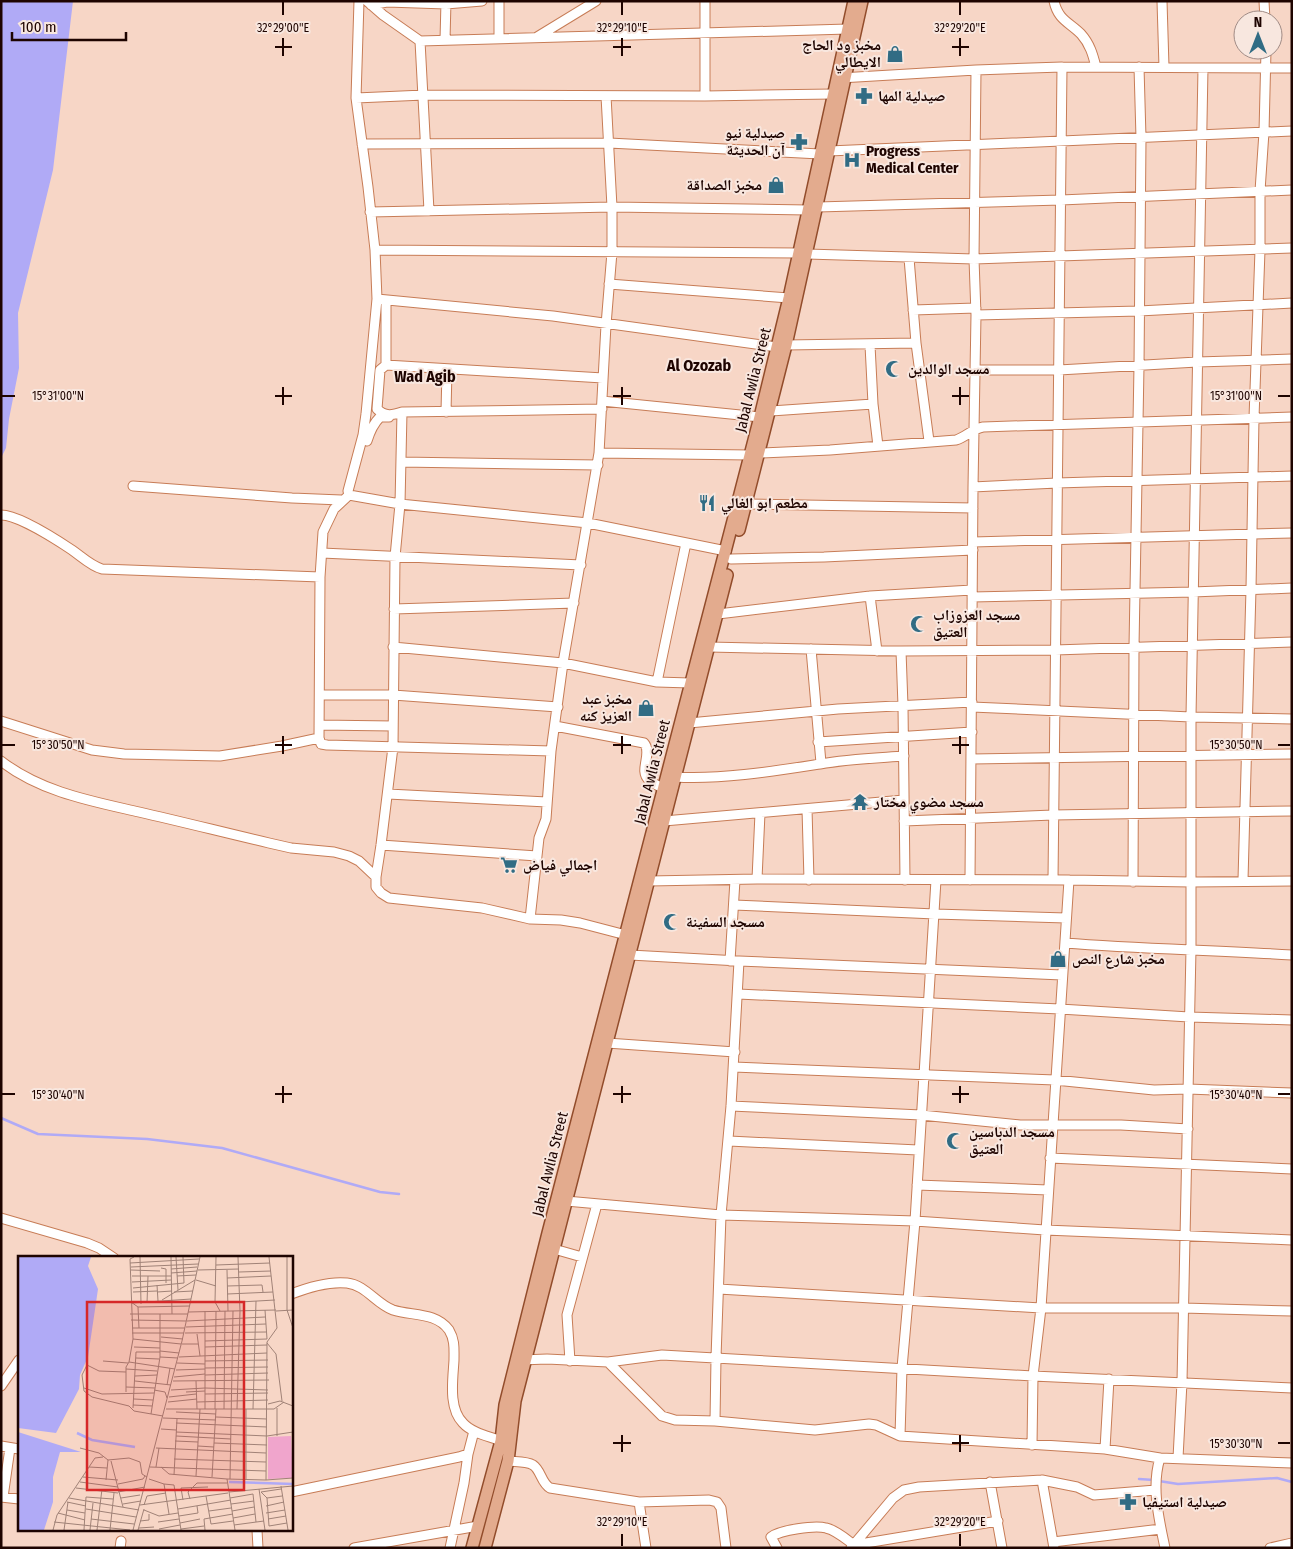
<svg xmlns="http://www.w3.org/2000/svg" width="1293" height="1549" font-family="'Fira Sans Condensed','Noto Naskh Arabic',sans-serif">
  <rect width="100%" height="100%" fill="#f7d6c6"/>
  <path fill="#b0aaf6" d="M1,1H73L53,170L18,313L19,368L9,419L6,448L1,458Z"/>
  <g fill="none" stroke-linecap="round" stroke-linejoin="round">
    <path stroke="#b0aaf6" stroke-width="2.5" d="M1,1118L38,1134L147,1139L222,1148L380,1192L399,1194
      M1139,1479L1154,1480
      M1159,1481L1178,1484L1277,1478L1292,1482"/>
    <g stroke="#c77c56" stroke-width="11">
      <path id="minor" d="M359,1L356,98L368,187L375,250L377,299L366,414L363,435L348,491L349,495L400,504L588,523L726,551
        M367,1L383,15L420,41L848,29
        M1054,1C1058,20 1069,22 1081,34C1090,44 1093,55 1096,67
        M1162,1L1164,67
        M1264,1L1265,20
        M371,5L387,2L446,4L482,1
        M537,37L596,1
        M499,38V1
        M445,40L446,1
        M420,41L429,211
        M840,78L976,70L1062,67L1292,68
        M705,96V1
        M356,98L424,95L705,96L833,94
        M362,144L609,143L820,154
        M829,151L1292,131
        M818,207L1061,200L1292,190
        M370,212L612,207L808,210
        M375,250L799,253
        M807,254L974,259L1292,248
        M909,258L916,343L929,441
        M609,284L789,298
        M377,299L553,316L777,347
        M386,300V365L380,370L377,409C385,417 393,415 402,412L602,409
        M913,310L976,308
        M976,315L1139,311L1292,303
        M786,345L916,343
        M870,345L873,404L878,446
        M386,365L603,378
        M975,370H1059L1197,362L1292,359
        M602,401L760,417
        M771,411L873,404
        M402,412L400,504L395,557L393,747L381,845L376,877V887L381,893L389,898L482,908L530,919L561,920L580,923L626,935
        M446,412L447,370
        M367,441C370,431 373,424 380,417H389
        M599,453L750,455
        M760,453L830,450L956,440C966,437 972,429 983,427L1292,417
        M401,462L598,465
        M133,486L292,498L341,500
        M973,487L1057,483L1292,476
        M349,495L334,509L323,532L320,577L319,738L321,744L327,745L551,751
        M746,504L973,508
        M1,515C18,515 57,540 72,550C82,557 91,566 102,569L320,577
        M973,542L1292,533
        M322,553L581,565
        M731,559L824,557L973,550
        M870,596L877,651
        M972,597L1193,592L1292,588
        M394,609L574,603
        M718,614L870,596L972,590
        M393,647L563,663L657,682L690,683
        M709,647L901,651L1055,650L1292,642
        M811,649L821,763
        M901,651L903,706L905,880
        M657,682L686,543
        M320,695H393L558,707
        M972,707L1191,717L1292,719
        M1,721L92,750L124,754L220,756L282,746L319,738
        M689,723L838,709L972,702
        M319,725L393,726
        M555,726L644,743C653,753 638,771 649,780C653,784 659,786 663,788
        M818,742L972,732
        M972,759L1292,754
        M1,761C41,792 91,801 139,812C183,822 226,833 269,843L291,848L334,852L349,856L359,861L376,877
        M675,777C720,780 775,771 820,764C847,759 876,758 904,756
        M388,794L547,802
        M807,809L809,880
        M664,821L904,800
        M904,821L1053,815L1292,811
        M381,845L537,856
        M757,879L760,813
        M970,880L973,487L976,315L974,259L976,70
        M1053,880L1062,67
        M1243,880L1251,589L1254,418L1260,250V191L1264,132L1266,50
        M649,881L757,879L1069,880L1191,882L1292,881
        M1133,882L1134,647L1139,366L1141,138L1139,67
        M734,905L935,914L1066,918
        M530,919L539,838L546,819L551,751L563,663L599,453L606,325L612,252V207L606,96
        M1065,943C1140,949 1216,950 1292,955
        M630,955L739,961L1062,975
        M730,961L735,880
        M738,994L1060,1009L1189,1017L1292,1020
        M607,1043L735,1052
        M734,1067L1055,1080L1154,1090L1188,1089L1292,1093
        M731,1106L921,1115L1020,1125H1121L1188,1129
        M729,1141L918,1150
        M1050,1158L1292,1169
        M917,1185L1048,1190
        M566,1201L721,1215L915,1221L1045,1230L1292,1240
        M1,1218L87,1243L99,1248L114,1258
        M554,1249L582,1257
        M719,1289L1041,1308H1183L1292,1311
        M291,1294C309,1287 329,1281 347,1283C366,1285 376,1304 393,1310C412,1316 436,1312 449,1330C455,1340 454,1349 454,1360C453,1379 448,1408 463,1423C472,1433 488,1436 501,1441
        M521,1360L547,1359L608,1362L662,1355L1033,1376L1292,1388
        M570,1361L567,1315L597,1204
        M608,1362L662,1416L675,1420L715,1421L815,1430L869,1424L876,1425L900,1436L1105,1449L1160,1458
        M1,1386L19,1360
        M715,1421L716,1358L721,1215L731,1106L739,961
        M900,1436L902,1368L915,1221L936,880
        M1032,1445L1033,1376L1041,1308L1069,880
        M1,1446L19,1449
        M1105,1449L1109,1379
        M1178,1458L1182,1382L1191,949V717L1203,68
        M508,1461C515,1462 526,1461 533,1465C541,1470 541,1483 550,1488L639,1502L646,1548
        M1042,1480L1054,1548
        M990,1482L1002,1548
        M291,1492L459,1457L468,1454L474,1431
        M1,1497L19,1499
        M3,1497L10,1448
        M639,1502L709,1500L717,1502L721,1508L726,1548
        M257,1530L258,1548
        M1053,1542L1161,1529
        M120,1548L121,1541
        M354,1548L478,1526
        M450,1548L464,1483L468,1454
        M777,1548L771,1537C780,1530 815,1525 826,1528C836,1530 846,1539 854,1545L998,1521
        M851,1548L893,1498L904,1490L919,1487L1042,1480L1077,1487L1094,1495L1156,1490
        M1165,1548C1159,1519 1151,1487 1160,1458L1292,1463
        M1270,1548L1292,1543"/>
    </g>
    <g stroke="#924c2b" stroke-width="14">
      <path id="major" d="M739,530L786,345L862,1
        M472,1548L501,1441L505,1405L548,1233L760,417L789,298L854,1
        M485,1548L508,1461L515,1401L727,575"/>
    </g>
    <use href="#minor" stroke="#fff" stroke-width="9"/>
    <use href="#major" stroke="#e3ab8e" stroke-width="11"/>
  </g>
  <path fill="none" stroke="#1e0400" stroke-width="2" d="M283,2V15M622,2V15M960,2V15M283,38V56M622,38V56M960,38V56M275,47H292M613,47H631M952,47H969M283,387V405M622,387V405M960,387V405M2,396H15M275,396H292M613,396H631M952,396H969M1278,396H1290M283,736V754M622,736V754M960,736V754M2,745H15M275,745H292M613,745H631M952,745H969M1278,745H1290M283,1086V1103M622,1086V1103M960,1086V1103M2,1094H15M275,1094H292M613,1094H631M952,1094H969M1278,1094H1290M622,1435V1452M960,1435V1452M613,1443H631M952,1443H969M1278,1443H1290M622,1534V1546M960,1534V1546"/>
  <defs>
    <g id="shop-bare" transform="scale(1.35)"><path d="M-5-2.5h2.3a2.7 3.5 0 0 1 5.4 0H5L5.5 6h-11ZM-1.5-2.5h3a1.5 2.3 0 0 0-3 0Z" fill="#316c84" stroke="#f8e7df" stroke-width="2.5" paint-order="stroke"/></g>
    <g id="pharmacy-bare" transform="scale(1.35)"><path d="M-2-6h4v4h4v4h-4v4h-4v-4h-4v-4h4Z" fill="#316c84" stroke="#f8e7df" stroke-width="2.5" paint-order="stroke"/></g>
    <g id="hospital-bare" transform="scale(1.35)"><path d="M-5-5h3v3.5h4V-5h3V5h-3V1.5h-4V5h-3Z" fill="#316c84" stroke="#f8e7df" stroke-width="2.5" paint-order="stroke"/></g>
    <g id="mosque-bare" transform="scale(1.35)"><path d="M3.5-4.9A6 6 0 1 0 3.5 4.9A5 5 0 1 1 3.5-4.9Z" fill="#316c84" stroke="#f8e7df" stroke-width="2.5" paint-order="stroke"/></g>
    <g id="restaurant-bare" transform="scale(1.35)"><path d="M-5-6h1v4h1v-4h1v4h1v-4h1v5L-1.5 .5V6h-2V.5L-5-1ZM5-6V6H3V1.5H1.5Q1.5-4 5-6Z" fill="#316c84" stroke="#f8e7df" stroke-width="2.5" paint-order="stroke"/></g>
    <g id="temple-bare" transform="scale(1.35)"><path d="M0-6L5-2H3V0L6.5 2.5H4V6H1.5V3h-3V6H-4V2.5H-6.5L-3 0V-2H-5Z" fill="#316c84" stroke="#f8e7df" stroke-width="2.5" paint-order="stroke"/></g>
    <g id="supermarket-bare" transform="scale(1.35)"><path d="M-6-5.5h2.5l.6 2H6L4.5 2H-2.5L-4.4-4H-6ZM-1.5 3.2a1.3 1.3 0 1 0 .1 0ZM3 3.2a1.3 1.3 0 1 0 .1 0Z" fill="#316c84" stroke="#f8e7df" stroke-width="2.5" paint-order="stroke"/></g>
  </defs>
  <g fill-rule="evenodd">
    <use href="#shop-bare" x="895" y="54"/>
    <use href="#pharmacy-bare" x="864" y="96"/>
    <use href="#pharmacy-bare" x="799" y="142"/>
    <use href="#hospital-bare" x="852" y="160"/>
    <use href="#shop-bare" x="776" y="185"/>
    <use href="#mosque-bare" x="894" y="369"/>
    <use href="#restaurant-bare" x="707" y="503"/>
    <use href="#mosque-bare" x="919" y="624"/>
    <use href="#shop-bare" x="646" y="708"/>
    <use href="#temple-bare" x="860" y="802"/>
    <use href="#supermarket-bare" x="509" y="865"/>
    <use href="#mosque-bare" x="672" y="922"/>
    <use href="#shop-bare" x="1058" y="959"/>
    <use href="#mosque-bare" x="955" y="1141"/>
    <use href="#pharmacy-bare" x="1128" y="1502"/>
  </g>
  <g text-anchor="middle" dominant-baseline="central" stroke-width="4" stroke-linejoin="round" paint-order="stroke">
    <g font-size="15" font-weight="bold" fill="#1e0400" stroke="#f8e7df" text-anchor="start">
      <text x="881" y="45" text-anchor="end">مخبز ود الحاج<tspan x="881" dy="17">الايطالي</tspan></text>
      <text x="878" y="96">صيدلية المها</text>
      <text x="785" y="133" text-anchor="end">صيدلية نيو<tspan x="785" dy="17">آن الحديثة</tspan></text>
      <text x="866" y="151">Progress<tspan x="866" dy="17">Medical Center</tspan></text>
      <text x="762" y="185" text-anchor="end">مخبز الصداقة</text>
      <text x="908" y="369">مسجد الوالدين</text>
      <text x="721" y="503">مطعم ابو الغالي</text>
      <text x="933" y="615">مسجد العزوزاب<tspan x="933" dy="17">العتيق</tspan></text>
      <text x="632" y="699" text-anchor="end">مخبز عبد<tspan x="632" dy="17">العزيز كنه</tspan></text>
      <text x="874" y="802">مسجد مضوي مختار</text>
      <text x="523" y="865">اجمالي فياض</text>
      <text x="686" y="922">مسجد السفينة</text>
      <text x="1072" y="959">مخبز شارع النص</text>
      <text x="969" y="1132">مسجد الدباسين<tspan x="969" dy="17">العتيق</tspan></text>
      <text x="1142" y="1502">صيدلية استيفيا</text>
    </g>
    <g font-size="15" fill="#1e0400" stroke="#f8e7df">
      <text transform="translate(753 380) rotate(-76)">Jabal Awlia Street</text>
      <text transform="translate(652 772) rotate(-76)">Jabal Awlia Street</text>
      <text transform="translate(550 1164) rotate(-76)">Jabal Awlia Street</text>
    </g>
    <g font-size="16" font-weight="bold" fill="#1e0400" stroke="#f8e7df">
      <text x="699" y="365">Al Ozozab</text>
      <text x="425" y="376">Wad Agib</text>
    </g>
  </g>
  <g transform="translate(18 1256)">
    <rect width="275" height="275" fill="#f7d6c6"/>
    <path d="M273,180L275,222L250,223V181Z" fill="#f0a5cc"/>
    <path d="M0,1H73L70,10L80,33L70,101L62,119L61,133L38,177L0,172ZM0,176L63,196H42L35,221V246L26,274H0Z" fill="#b0aaf6"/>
    <path fill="none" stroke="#b0aaf6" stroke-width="2.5" d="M59,177L74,184L117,191M211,226L275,228"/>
    <path fill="none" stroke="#a08277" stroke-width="1" d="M116,1L112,3L115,83L111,106L157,113M122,1L123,48M153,1L154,58M158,1L160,34M165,1L166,27M198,1L197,46L202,55M269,1V54L275,72M112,7L181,3M198,9L252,7M113,11L180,8M143,12L148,13V27M153,13L179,11M113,14L142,15M180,14L221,13M209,14L210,55M221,16L253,15M153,17L179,15M114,20H153M159,20L178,19M209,22L253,20M178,24L198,30M114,26L153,24M139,29L140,45M209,30L244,29L245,36M115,32L166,27M115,36L139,35M139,36L154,35M156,36L175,35M209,38L255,36M144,44L177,24M113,46L120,51L172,50M222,46L257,44M114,47L173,43M129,47L130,20M120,51L121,72M247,54L249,83M258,55L275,54M170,56L258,54M112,58H170M113,64L168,65M169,65L247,61M168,71L248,68M114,72H167M114,77H166M167,77L248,76M179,78L182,100M143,81L165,83M115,83L163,88M187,85L249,83M249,87L258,98L264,145M164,88H180M116,91L142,92M187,91L249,89M142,95L161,97M118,96H142M142,101L160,102M161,101L249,97M118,102L141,103M85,105L110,107M187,105L250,104M159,107L187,108M187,112L250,111M108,113L139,115M158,114L187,113M108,116L81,115L69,109L64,119L66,135L74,141L111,150L116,155L145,160M187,119L250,117M117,120L139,119M156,121L187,118M117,125L153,129M155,125L251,124M178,125L179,153M149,129L152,112M108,131L137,132M66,132L84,138L136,137M187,132L250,134M136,134L147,136L149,142M153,134L187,132M108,136V111L111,106M168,136L187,135M187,138L250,137M151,141L178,138M116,143L135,144M150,146L179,143M179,146L250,144M250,148L262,145L275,150M115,149L134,150M115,152L118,96M259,152V180M148,153H256L266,146M187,153V55M197,153L198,55M206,153L207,55M219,153L222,55L220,1M235,153L238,45M158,156L198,158M133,158L142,101V58M198,161L249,163M145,162L198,164M158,167L249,171M143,173L158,174M158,176L249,180L275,176M158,180L213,183M157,185L180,186M196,187L249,189M180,190L196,191M62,192L81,197L90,204L111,202L122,206L124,218L129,221M138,192L248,197M156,203L248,206M93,205L105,251M71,211L89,212M132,211L248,215M138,211L141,192M143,211L151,218L209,223M156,219L159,163M178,220L182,153M65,221L100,224M194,221L198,153M131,223L146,228L151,258M212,223L215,55M88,224L90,204M228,224V153M248,224L275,222M62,226L100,231M100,228L125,223L127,220M146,228L156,229L163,274M263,230L270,274M58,232L100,237M241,233L247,274M100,236L127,231M211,236L275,230M243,236L249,242L264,240M243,236L263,233M188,240L193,268L215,265M51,242L121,254M103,242L122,239M212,242L235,238L238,266M249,242L251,270L269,267M172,243L170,236L179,227H209M165,244L163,232L190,231M49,246L68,250M105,248L123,245M213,248L236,245M122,249L210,237M126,249L129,240L148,237M248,250L266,246M68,253L118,261M160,253L213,244M49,254L67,257M126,254L141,260L160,257M191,255L213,252M214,255L236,251M40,257L67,264M248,257L267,254M161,260L180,257L179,250M215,262L237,258M73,263L116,268M250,263L268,260M122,265L131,264V258M36,266L112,274M140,266L161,263M162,267L182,263M216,269L246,265M121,272L136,271M141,273L162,269M163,273L186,270M35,274L39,259L77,202L85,201M46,274L50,246M66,274L68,241L95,243M72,274L75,247M79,274L84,233M92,274L96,237M115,274L164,85L182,1M120,274L126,253M187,274L186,263L215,258M217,274L209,223L248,224L249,86L259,72L251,1"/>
    <path fill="#d62828" fill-opacity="0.15" stroke="#d62828" stroke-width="2.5" d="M69,46H226V234H69Z"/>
    <rect width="275" height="275" fill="none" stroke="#1e0400" stroke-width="2.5"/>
  </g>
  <g font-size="12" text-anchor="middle" fill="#1e0400" stroke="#f8e7df" stroke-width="4" stroke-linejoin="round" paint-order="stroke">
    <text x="283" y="32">32°29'00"E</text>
    <text x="622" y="32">32°29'10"E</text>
    <text x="960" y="32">32°29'20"E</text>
    <text x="58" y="400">15°31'00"N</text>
    <text x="1236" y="400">15°31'00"N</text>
    <text x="58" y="749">15°30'50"N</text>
    <text x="1236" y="749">15°30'50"N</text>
    <text x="58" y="1099">15°30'40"N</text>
    <text x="1236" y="1099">15°30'40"N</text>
    <text x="1236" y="1448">15°30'30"N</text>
    <text x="622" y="1526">32°29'10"E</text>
    <text x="960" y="1526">32°29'20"E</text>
  </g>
  <rect width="1293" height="1549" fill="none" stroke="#1e0400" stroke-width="5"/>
  <g transform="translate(1258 35)"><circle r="24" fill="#f8e7df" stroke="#a18c86"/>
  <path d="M0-4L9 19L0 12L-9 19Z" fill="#316c84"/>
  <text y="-8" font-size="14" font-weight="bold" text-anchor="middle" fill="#1e0400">N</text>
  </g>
  <path d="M12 32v8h114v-8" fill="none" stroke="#1e0400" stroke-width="2.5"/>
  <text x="20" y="32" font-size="15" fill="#1e0400" stroke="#f8e7df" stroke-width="4" paint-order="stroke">100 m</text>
</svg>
